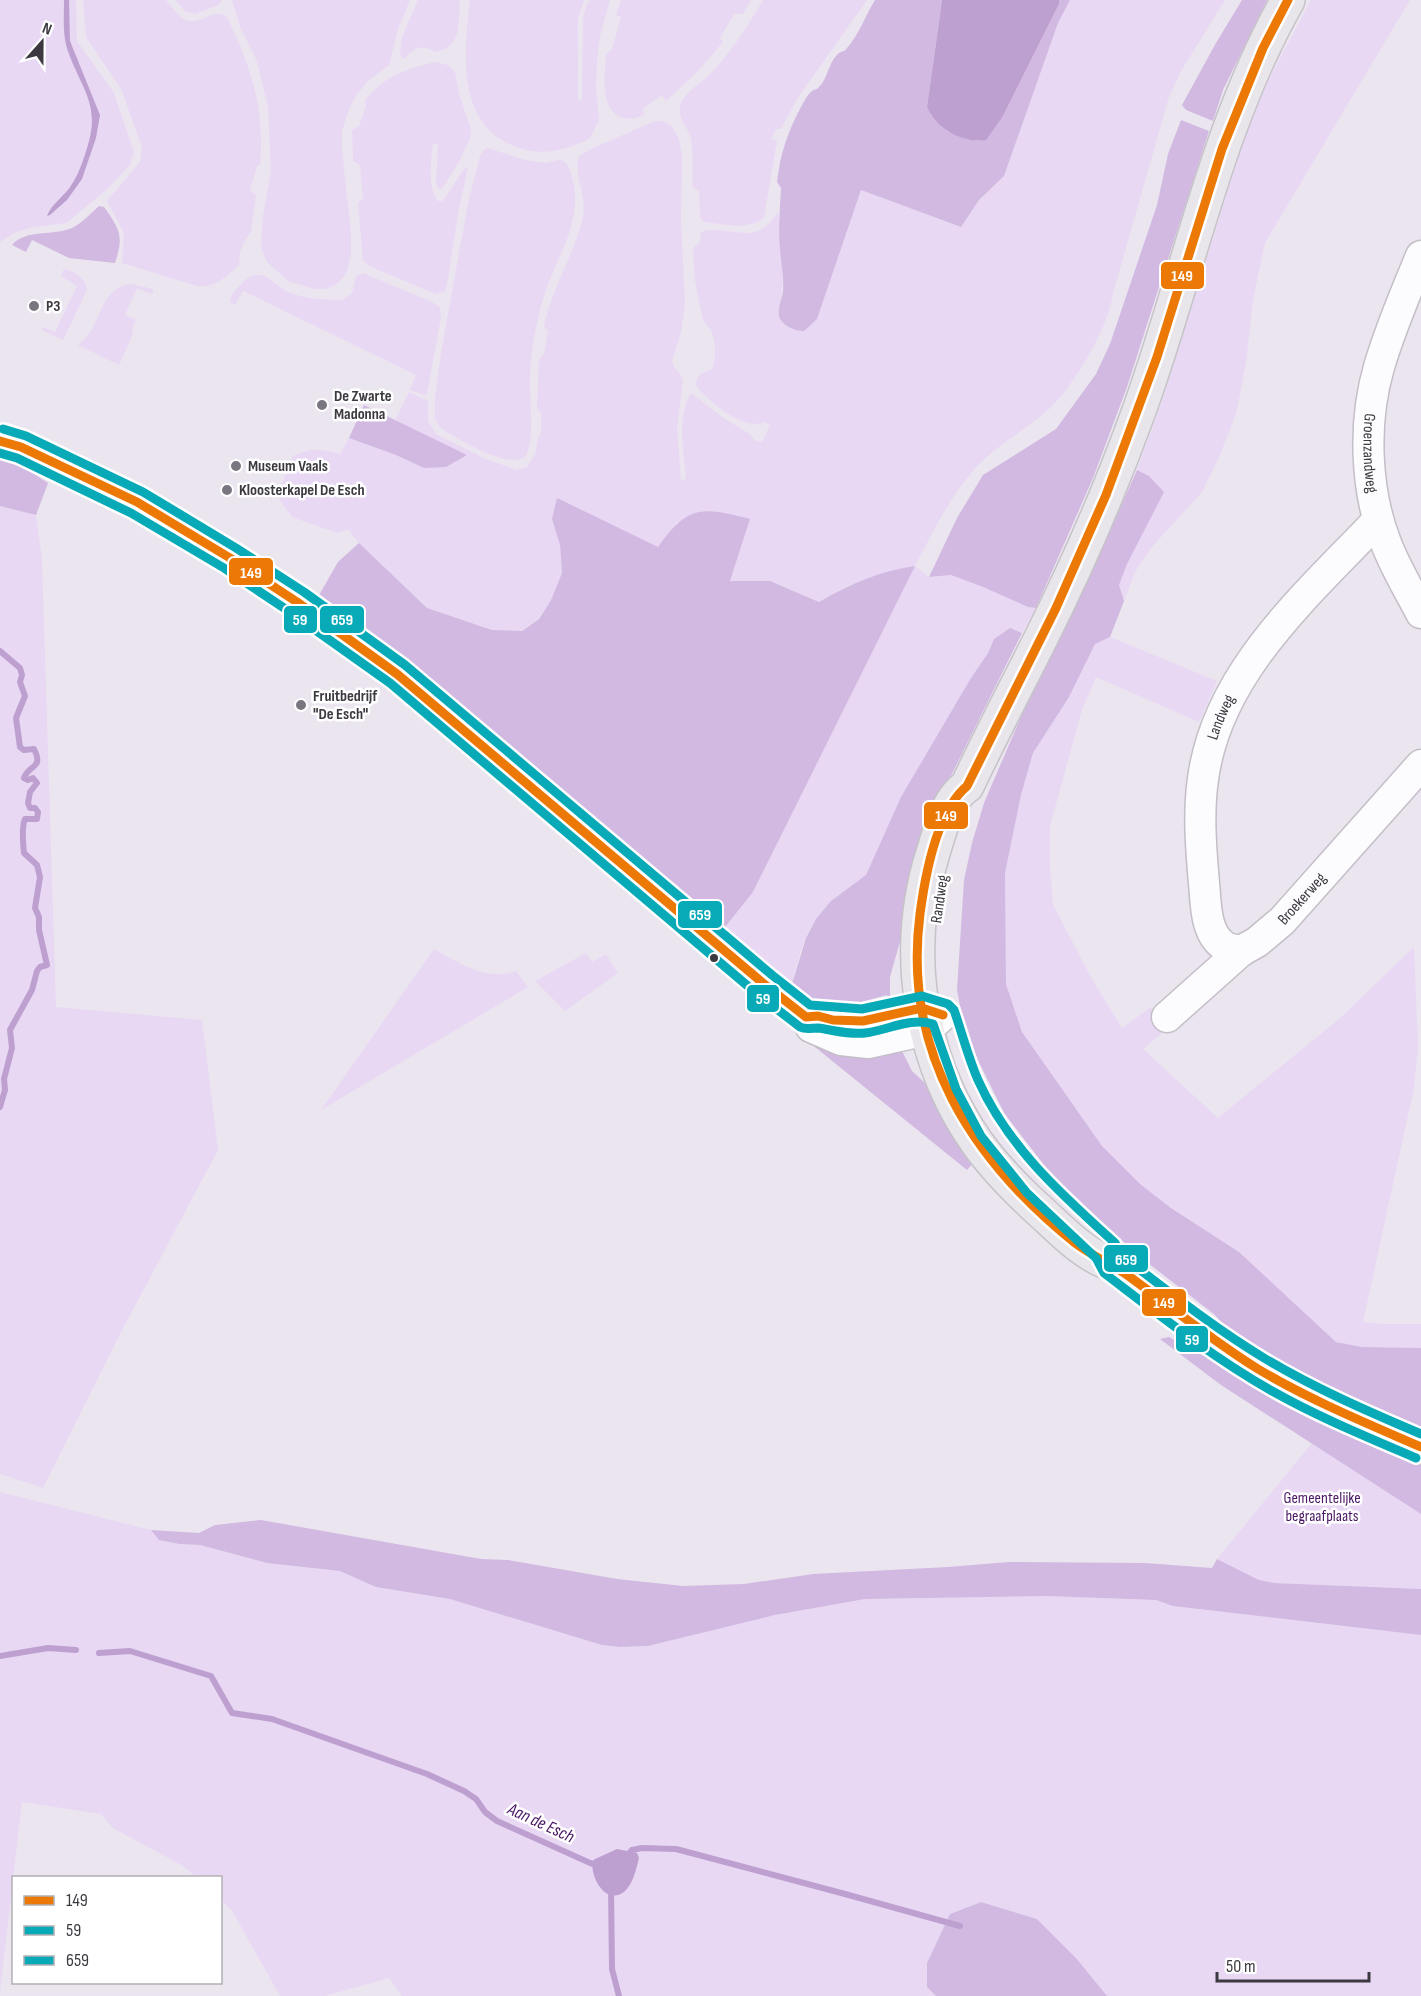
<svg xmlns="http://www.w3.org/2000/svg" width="1421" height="1996" font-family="'Sofia Sans Condensed',sans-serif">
  <rect width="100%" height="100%" fill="#ebe5f0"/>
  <path fill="#e8d8f4" d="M0,0H76L77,41L114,93L134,152L132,158L130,165L105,191L66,223L33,227L14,233L0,242Z
    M83,0H166C171,6 176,13 182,18C199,29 212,6 227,17C251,67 265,108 260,165L257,166L250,190L256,195L251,232L245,240L240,252L239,265C227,276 214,289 197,286L122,263L124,233L107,201L140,162L142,147L121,89L86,37Z
    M175,0H222L218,5L195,14L185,11Z
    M232,0H410L398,29L389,65L369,80L357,94L350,107L342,131V149L351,233V255L347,271L344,277L335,285L326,289H314L288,281L267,262L261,248L263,215L271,171L268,107L257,61L241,29Z
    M418,0H460C458,22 463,47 435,52C422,44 413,47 405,59L400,55L402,37Z
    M470,0H584L578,19V101L582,100L583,18L586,6L590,0H610L600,36L597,60L596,89L599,120L590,138C569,150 542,156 519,148C455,127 464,53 470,0Z
    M621,0H751L743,14H734L720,38L723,42L698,71L666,101L662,95L642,109L645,114C637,119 630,120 621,117C599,109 605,73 606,54L612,49L621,17L616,15Z
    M763,0H867L797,99L781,129H776L771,139L777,141L764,217C751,231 722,224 704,222L700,217L699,191L693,188C691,172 694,155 691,138C688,128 678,118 680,108C681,95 697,86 706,78C729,56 747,27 763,0Z
    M1070,0H1225L1181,71L1169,97L1112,297C1109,327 1072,388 1050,408C1025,431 994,446 972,472C948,500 932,534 915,566L929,577L951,575L983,587L1028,607L1036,608L1022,633L1010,628L994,639L988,653L971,678L866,875C850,888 829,903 816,920C802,938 797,965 791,987L722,931L753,892L914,566L847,586L820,602L770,581H730L750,519L677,522L658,547L552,519L560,545L562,573L551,600L538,619L521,631L492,630L427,608L359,543L348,529L337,533L292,517L277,496L293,456C312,447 320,449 340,454L349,438L396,455L424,468L467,456L395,421L409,392L428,401V421L436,434L486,459L517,470L527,467L535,454L538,438L541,432V413L537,408L539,359L544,354L548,331L544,327L546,317C555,283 576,250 583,216C587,195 573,175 579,156L593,148L655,121H662L672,126L679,139L682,155L681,219L685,304L681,332L672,361L674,367L681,375L683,381L677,427L681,480L686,479C684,453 676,417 691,393L722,417L750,434L754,440L762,442L770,425L764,422C745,432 706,400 696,385C696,374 703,373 712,369C718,354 716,330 703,321L695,281L693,248L700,242L701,232C733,223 754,250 778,212C780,245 787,280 778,312L817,319L861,190L961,227L979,200L1004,176L1058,23Z
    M1311,0H1410L1265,243L1253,300L1246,363L1236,414L1220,455L1202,492L1151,548L1135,572L1124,601L1119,585L1127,564L1149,476L1137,470L1162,401L1246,133L1268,81Z
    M435,62L448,65L455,72L459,94L471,130L470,138L460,160L442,189L438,188L436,183L438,144H433C431,160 427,188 438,201H443L464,169L468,167L458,214L447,285L445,291L436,294L369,266L363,260L358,203L363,198L360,165L353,161L352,130L359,126L366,106L365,101C383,76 407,69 435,62Z
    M487,148L526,160L545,163L559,160L564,161C569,166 570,171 572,177C585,221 555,258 543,299C536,324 531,350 530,376C529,398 536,440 525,457C506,469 464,441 446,432L440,427L435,419V398L441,353L468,203L480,156L484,150Z
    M64,269C76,272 85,277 87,290L63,340L42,330L43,327L55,332L77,286L61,276Z
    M363,273L432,302L440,307L441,317L427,394L424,395L410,390L416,375L243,291L235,305L230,302L231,295C237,289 246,276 255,275C268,273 277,287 288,292C307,300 323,299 342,300L352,293L356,276Z
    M132,284L153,289L154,292L151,294L137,288L125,315L136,320L132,329L133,334L119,365L78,345C82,341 86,338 88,335C103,315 102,287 132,284Z
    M0,506L36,515L42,559L56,1007L202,1020L218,1150L120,1334L43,1488L0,1474Z
    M1110,637L1217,681L1199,722L1096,677L1082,710L1050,826V868L1053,905L1092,979L1122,1028L1151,1007L1167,1029L1143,1049L1218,1118L1339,1019L1414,947L1418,1047L1414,1088L1363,1322L1384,1324H1421V1348L1362,1347L1336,1342L1239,1252L1171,1208L1140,1184L1102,1146L1022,1032L1006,984L1005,873L1021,795L1033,753L1069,697L1095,644Z
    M434,949C458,963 489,982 516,971L528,987L321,1110Z
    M586,953L592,962L606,954L618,973L565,1011L535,981Z
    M1312,1443L1421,1514V1589L1274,1583L1259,1580L1217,1559Z
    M0,1492L151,1530L160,1540L179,1544L200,1545L267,1563L340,1571L376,1587L450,1599L602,1645L619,1647L649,1646L775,1615L865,1599L1047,1596L1156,1600L1173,1606L1421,1635V1996H1107L1076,1958L1037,1919L981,1902L950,1914L927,1963V1987L936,1996H402L389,1978L325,1996H280L231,1909L221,1900L220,1878L196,1877L183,1866L113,1828L101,1814L22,1802L0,1992Z"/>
  <path fill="#d1b9e1" d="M875,0H942L927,107C935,128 958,139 979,141L1003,116L1059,4V0H1070L1058,23L1004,176L979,200L961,227L861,190L817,319L804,331C795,331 785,327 780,319C776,310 782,300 783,291C784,277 781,263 780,249C778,228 780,209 781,188L777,182C780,154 788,131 801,107C804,102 807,95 811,92C817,87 814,92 819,87C828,78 828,64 837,55C841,50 844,53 847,48C860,33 865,16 875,0Z
    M1242,0H1267L1223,90L1213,121L1186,110L1182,105L1216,43Z
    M1181,120L1209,131L1127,387L1093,478L1036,608L1028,607L983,587L951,575L929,577L957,518L983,475L1056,429L1096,374L1110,344L1157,205L1168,154Z
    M99,206L104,207C120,229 124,236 115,263L69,258L32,240L26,252L12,245C25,229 54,236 72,228C82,223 91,213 99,206Z
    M364,405L467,455L446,467L424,468L396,455L349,438Z
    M0,452L48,483L36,515L0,506Z
    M1137,470L1149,476L1164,492L1127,564L1119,585L1124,601L1110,637L1095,644L1069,697L1033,753L1021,795L1005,873L1006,984L1022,1032L1102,1146L1140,1184L1171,1208L1239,1252L1336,1342L1362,1347L1421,1348V1431L1311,1380L1233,1336L1214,1314L1144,1260L1057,1182L1004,1113L966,1036L957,990L964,880L972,843L984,803L1020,719L1090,576Z
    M557,498L658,547C688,504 703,507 750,519L730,581H770L819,602C850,584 880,571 915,566L753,892L722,931L318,597L338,562L359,543L427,608L492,630L522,631L539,619L551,600L562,573L560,545L552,519Z
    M1010,628L1022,633L941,796L890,977V1002L887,995L857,1003L814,1000L791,987L806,938L816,919L831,901L866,875L901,797L971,678L988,653L994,639Z
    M765,1003L901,1049L912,1071L924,1082L953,1131L975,1161L967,1170L763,1005Z
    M1169,1337L1319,1419L1364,1441L1421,1463V1514L1221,1385L1160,1339Z
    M261,1520L481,1559L508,1560L617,1579L683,1586L744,1584L813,1574L948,1567L1009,1562L1145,1563L1212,1568L1217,1559L1259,1580L1274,1583L1421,1589V1635L1173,1606L1156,1600L1047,1596L865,1599L775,1615L648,1646L619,1647L602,1645L450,1599L376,1587L340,1571L267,1563L200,1545L179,1544L159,1540L151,1530L199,1533L215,1525Z
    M981,1902L1037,1919L1076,1958L1107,1996H936L927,1987V1963L950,1914Z"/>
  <path fill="#bda0d0" d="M64,0H69L70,41L100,115L96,138L82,179L67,200L50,215L47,216C51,204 66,195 72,184C80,172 85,155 89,141C99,104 81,87 69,54C62,36 64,19 64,0Z
    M942,0H1059V4L1003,116L986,140C963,144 935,128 927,107Z
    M617,1849L637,1853L639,1858C636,1870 633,1884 624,1892C605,1906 589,1875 593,1860Z"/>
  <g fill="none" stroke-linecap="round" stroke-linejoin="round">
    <path stroke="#bda0d0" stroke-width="6" d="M0,651L20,668L22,675L20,682L25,696L16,718L20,747L24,750L34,749C44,769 29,764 24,778L28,780L33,778L37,783L30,792L28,803L30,808H35L38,812L37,819H25C22,826 23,844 24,853L37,865L40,877L35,908L39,917V930L47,965L40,967L37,971L32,990L10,1030L12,1048L4,1079L5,1090L0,1107
      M99,1653L130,1651L211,1676L232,1713L272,1719L427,1774L464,1791L476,1799L485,1812L497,1821L599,1867
      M0,1656L48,1648L76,1650
      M626,1857L632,1850L642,1848L676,1849L845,1894L960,1926
      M611,1886L612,1969L619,1996"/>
    <g stroke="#c3bec7" stroke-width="33">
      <g id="minor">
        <path id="s1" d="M1421,256C1406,292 1390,329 1379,367C1363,422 1365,489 1386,543C1395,567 1409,590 1421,613"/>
        <path d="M0,441L21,447L137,502L230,558L297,602L397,674L764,984L806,1017L811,1027L841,1040L868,1043L927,1030L943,1015L922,1008L863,1021L833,1020L818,1016L806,1017"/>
        <path id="s2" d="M1241,951C1236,950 1228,949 1224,946C1205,933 1206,904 1204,883C1201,849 1198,813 1203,779C1217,672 1308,594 1378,520"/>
        <path id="s3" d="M1167,1017L1241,951L1257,942L1282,921L1421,765"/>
      </g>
    </g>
    <g stroke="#c6c3c8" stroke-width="36">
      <path id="major" d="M1288,0C1216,127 1189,272 1140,408C1112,486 1079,562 1042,636C1017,686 991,735 967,786C947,799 940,831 933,853C902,950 919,1061 978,1144C996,1169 1017,1190 1040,1211C1061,1230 1085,1256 1112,1264C1160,1299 1206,1337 1257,1368C1309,1400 1365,1423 1421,1447"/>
    </g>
    <use href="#minor" stroke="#fcfbfd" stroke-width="30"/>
    <use href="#major" stroke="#e9e6eb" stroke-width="33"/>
    <g stroke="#fff" stroke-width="14">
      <path id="bus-1" d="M1288,0L1263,48L1222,149L1157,357L1106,495L1056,608L967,786C936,812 925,876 920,914C902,1052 972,1160 1075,1243C1092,1256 1112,1264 1130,1277C1172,1308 1213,1341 1258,1369C1310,1400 1366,1423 1421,1447
        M0,441L21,447L137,502L230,558L297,602L397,674L764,984L806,1017L818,1016L833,1020L863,1021L922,1008L943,1015"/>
    </g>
    <g stroke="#fff" stroke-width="14">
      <path id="bus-2" d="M0,453L17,458L131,513L224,568L290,612L390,683L756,993L800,1027C806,1030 811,1028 818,1028C833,1030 849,1035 865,1033C888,1030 911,1017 933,1024L956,1089L981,1136L1027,1193L1096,1258L1104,1273C1158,1314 1212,1357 1272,1391C1318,1417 1367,1437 1416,1458"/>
    </g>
    <g stroke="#fff" stroke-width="14">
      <path id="bus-3" d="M3,429L26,436L143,492L236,548L304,592L405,665L772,975L810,1005L862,1009L922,996L948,1004L954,1010C962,1033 968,1057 978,1080C1008,1147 1061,1194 1115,1243L1122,1256C1168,1291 1214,1328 1264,1358C1314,1388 1367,1411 1421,1434"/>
    </g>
    <use href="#bus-1" stroke="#ec7906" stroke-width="9"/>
    <use href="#bus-2" stroke="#09aab8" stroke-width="9"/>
    <use href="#bus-3" stroke="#09aab8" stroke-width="9"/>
  </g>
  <g fill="#7a757e" stroke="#fff" stroke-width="2">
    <circle cx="34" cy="306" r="6"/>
    <circle cx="322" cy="405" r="6"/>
    <circle cx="236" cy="466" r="6"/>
    <circle cx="227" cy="490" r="6"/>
    <circle cx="301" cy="705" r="6"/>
  </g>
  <circle fill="#3d3941" stroke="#fff" stroke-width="2" cx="714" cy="958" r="5"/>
  <g text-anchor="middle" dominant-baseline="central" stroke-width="5" stroke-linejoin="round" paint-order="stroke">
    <g font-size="16" font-weight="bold" fill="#3d3941" stroke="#fff" text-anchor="start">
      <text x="46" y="306">P3</text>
      <text x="334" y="396">De Zwarte<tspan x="334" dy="18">Madonna</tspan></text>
      <text x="248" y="466">Museum Vaals</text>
      <text x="239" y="490">Kloosterkapel De Esch</text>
      <text x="313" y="696">Fruitbedrijf<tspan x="313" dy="18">"De Esch"</tspan></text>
    </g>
    <g font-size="16" fill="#3d3941" stroke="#fff">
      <text stroke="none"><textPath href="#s1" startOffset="206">Groenzandweg</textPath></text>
      <text stroke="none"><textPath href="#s2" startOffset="255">Landweg</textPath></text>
      <text stroke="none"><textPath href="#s3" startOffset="180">Broekerweg</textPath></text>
      <text transform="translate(940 899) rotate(-82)">Randweg</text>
    </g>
    <g font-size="16" fill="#4a1864" stroke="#fff">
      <text x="1322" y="1498">Gemeentelijke<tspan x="1322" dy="18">begraafplaats</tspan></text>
    </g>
    <g font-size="18" font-style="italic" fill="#491663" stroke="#fff">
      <text transform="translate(541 1823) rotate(25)">Aan de Esch</text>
    </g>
  </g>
  <g stroke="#fff" stroke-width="2">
    <rect x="1160" y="261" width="45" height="29" rx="6" fill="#ec7906"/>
    <rect x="228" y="557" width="46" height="29" rx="6" fill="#ec7906"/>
    <rect x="319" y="605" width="46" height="29" rx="6" fill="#09aab8"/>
    <rect x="283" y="605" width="35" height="29" rx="6" fill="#09aab8"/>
    <rect x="923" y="801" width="46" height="29" rx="6" fill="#ec7906"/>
    <rect x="677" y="900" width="46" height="29" rx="6" fill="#09aab8"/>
    <rect x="746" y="984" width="34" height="29" rx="6" fill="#09aab8"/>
    <rect x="1103" y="1244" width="46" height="29" rx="6" fill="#09aab8"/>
    <rect x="1141" y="1288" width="46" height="29" rx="6" fill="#ec7906"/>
    <rect x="1175" y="1325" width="34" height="28" rx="6" fill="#09aab8"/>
  </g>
  <g font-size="16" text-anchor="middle" font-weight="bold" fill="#fff">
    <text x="1182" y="281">149</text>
    <text x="251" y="578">149</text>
    <text x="342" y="625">659</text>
    <text x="300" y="625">59</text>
    <text x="946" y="821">149</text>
    <text x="700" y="920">659</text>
    <text x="763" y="1004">59</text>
    <text x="1126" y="1265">659</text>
    <text x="1164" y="1308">149</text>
    <text x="1192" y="1345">59</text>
  </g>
  <rect x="12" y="1876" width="210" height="108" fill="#ffffff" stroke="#b1b0b3" stroke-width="1.5"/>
  <rect x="24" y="1896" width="30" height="9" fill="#ec7906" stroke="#b1b0b3" stroke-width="1.5"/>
  <text x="66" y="1906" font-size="18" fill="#3d3941">149</text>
  <rect x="24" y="1926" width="30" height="9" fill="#09aab8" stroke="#b1b0b3" stroke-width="1.5"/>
  <text x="66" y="1936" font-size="18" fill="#3d3941">59</text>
  <rect x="24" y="1956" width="30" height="9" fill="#09aab8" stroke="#b1b0b3" stroke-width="1.5"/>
  <text x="66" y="1966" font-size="18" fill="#3d3941">659</text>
  <g transform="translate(42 42) rotate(21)" stroke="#ffffff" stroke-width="4.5" paint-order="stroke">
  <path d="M0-4.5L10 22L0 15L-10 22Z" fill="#3d3941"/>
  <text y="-9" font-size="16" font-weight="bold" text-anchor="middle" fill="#3d3941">N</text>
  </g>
  <path d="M1217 1972v9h152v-9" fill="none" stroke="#3d3941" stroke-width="3"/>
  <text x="1226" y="1972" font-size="18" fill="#3d3941" stroke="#ffffff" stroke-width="4.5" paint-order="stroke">50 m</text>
</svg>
